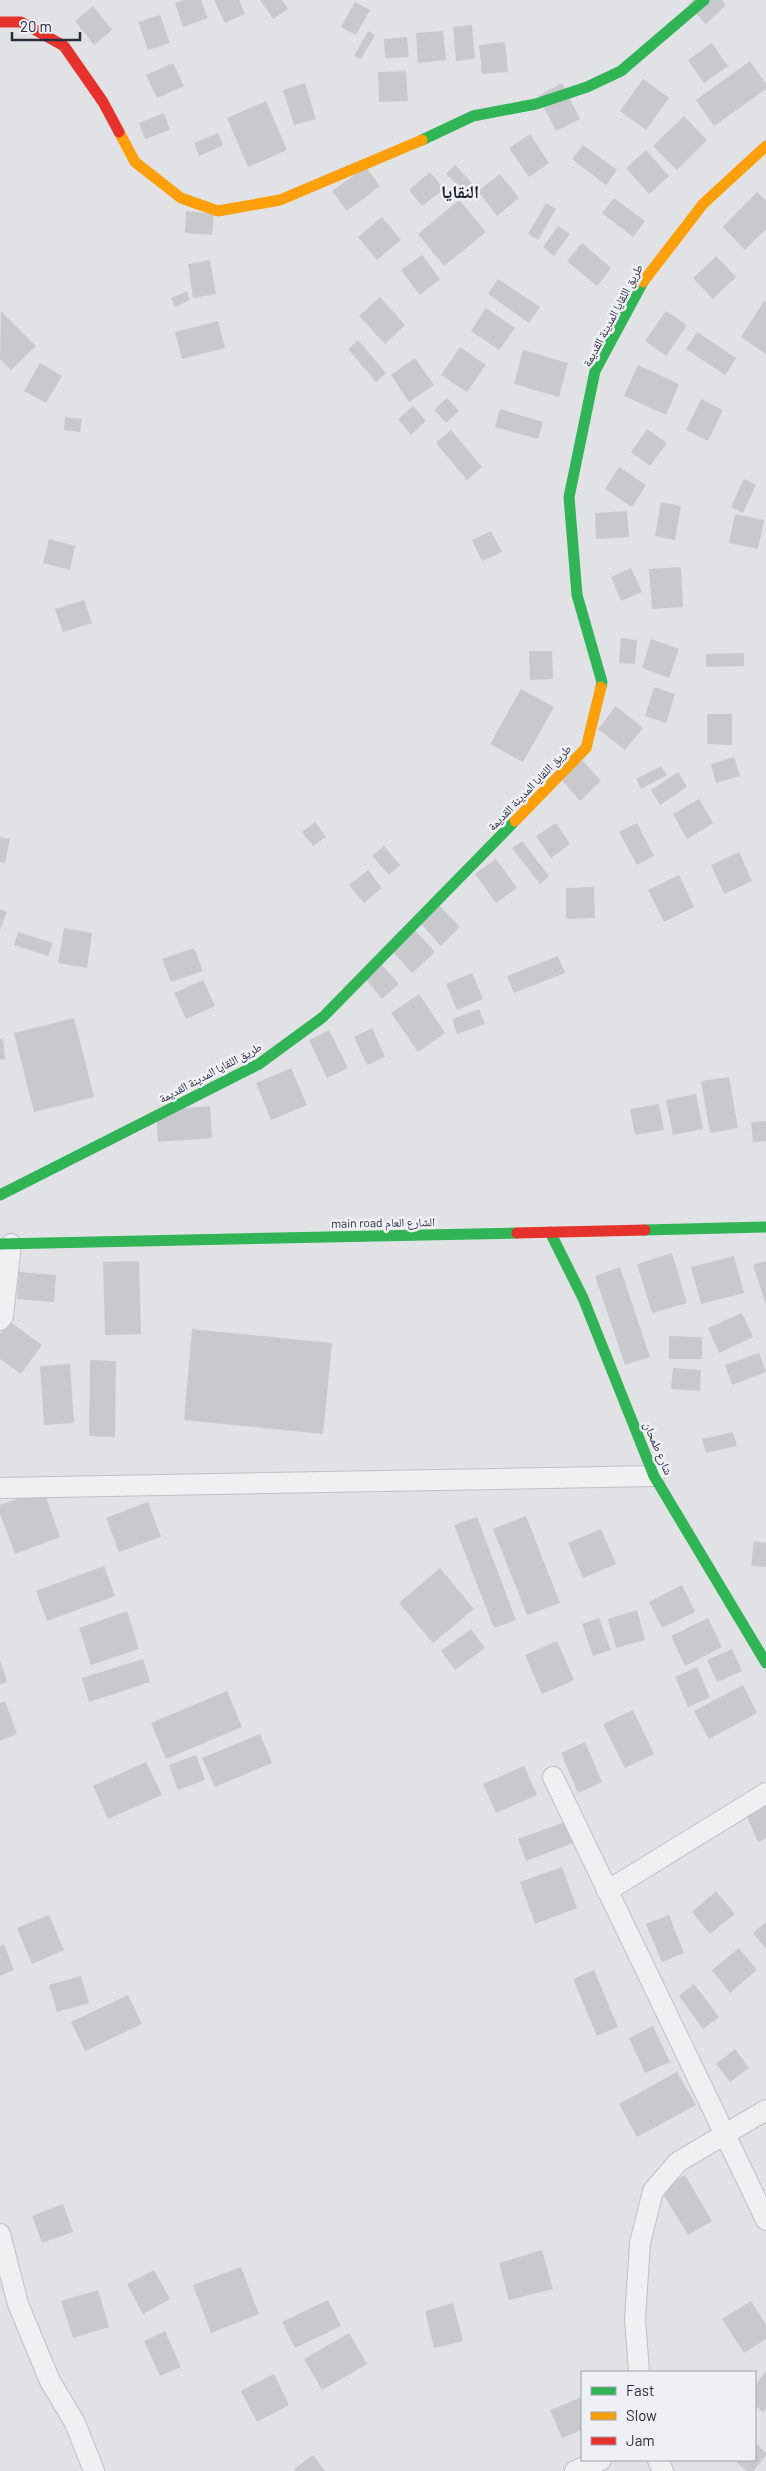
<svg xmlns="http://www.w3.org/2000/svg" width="766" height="2471" font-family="Barlow,'Noto Naskh Arabic',sans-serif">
  <rect width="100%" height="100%" fill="#e1e2e5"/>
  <path fill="#c7c9cc" d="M184,0H201L208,18L183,27L175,3Z
    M214,0H239L245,14L225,23Z
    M260,0H282L288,9L273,19Z
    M693,0H722L726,5L706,24L688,5Z
    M355,2L370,10L356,35L341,27Z
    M93,6L112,30L94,45L75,21Z
    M160,15L170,43L148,50L138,22Z
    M472,25L475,59L456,61L453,27Z
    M368,31L375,35L361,59L354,56Z
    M443,31L446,60L418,63L416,33Z
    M407,37L409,57L385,58L384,39Z
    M505,42L508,72L482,74L479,45Z
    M712,43L728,66L704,83L688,60Z
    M750,61L766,84V89L714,126L696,100Z
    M173,63L184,86L157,98L146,75Z
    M406,71L408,101L379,102L378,72Z
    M643,79L669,98L646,130L620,111Z
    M305,83L316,119L294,125L283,90Z
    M562,83L580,119L556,131L538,96Z
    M266,101L287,150L248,167L227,118Z
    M164,113L170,130L145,139L139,123Z
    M684,116L707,140L677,170L653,146Z
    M218,133L223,145L199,156L194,143Z
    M530,134L549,163L529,177L509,148Z
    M583,145L617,170L606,185L572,159Z
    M646,150L669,176L649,194L626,168Z
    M455,165L472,183L464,192L446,174Z
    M366,167L380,186L347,211L332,191Z
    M430,172L444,189L422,206L409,190Z
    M500,174L519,198L497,216L478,191Z
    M757,192L766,201V229L745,250L723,227Z
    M614,198L645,221L633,237L602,213Z
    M459,200L486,232L444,266L418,234Z
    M546,203L556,209L538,240L528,234Z
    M186,211L214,214L212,235L185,233Z
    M382,217L401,240L377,260L358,237Z
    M558,226L570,234L554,256L543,247Z
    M582,243L611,268L597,286L567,261Z
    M422,255L440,279L420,295L401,270Z
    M716,256L736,277L713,299L693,278Z
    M210,260L216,294L193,298L188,264Z
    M498,279L540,307L529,323L488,294Z
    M187,291L190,300L175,307L171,298Z
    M380,297L405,325L385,344L359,316Z
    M764,301L766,302V354L741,337Z
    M486,308L515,328L499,350L471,331Z
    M1,311L36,346L11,370L0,359Z
    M666,311L687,325L666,356L645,341Z
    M218,321L225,348L182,359L175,332Z
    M697,332L736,358L725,375L686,349Z
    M358,340L386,373L376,382L348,349Z
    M460,347L486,365L467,392L441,375Z
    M523,350L568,363L559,397L514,384Z
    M415,358L434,385L409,402L391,375Z
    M40,363L62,376L46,403L24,391Z
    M638,365L679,384L666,415L624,396Z
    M447,398L459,411L446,423L434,410Z
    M701,399L723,410L708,441L686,430Z
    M413,406L426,421L411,435L398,419Z
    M500,409L543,422L538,439L495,427Z
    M65,417L82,419L80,432L64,430Z
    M647,429L667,443L650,466L631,452Z
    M451,430L482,467L467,480L436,443Z
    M619,467L646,485L632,507L605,489Z
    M744,479L756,485L743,513L731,507Z
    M661,502L681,506L675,540L655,536Z
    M627,511L629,537L596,539L595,513Z
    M735,514L764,520L758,549L729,543Z
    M491,531L502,552L482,561L472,540Z
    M49,539L75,546L70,570L43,563Z
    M681,567L683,607L652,609L649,569Z
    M631,568L642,592L621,601L611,577Z
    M84,600L92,623L63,632L55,609Z
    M621,638L637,640L635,664L619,663Z
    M651,639L679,649L669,678L642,668Z
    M529,651H552L553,679L530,680Z
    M744,653V666L706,667V654Z
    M654,687L675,694L666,723L645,716Z
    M521,689L554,707L523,762L490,744Z
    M616,706L643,728L625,750L598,729Z
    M707,714H732V745L707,744Z
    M734,757L740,776L716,783L711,764Z
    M582,760L601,781L580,801L561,779Z
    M661,766L667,775L641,789L636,779Z
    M678,772L687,787L660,805L651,790Z
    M699,799L713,823L687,839L673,814Z
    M315,822L326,837L313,846L302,832Z
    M556,823L570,844L551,858L536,836Z
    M637,823L654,856L637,865L619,832Z
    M0,837L10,839L5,863L0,862Z
    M522,841L549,876L540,884L512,848Z
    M384,846L400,865L389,875L372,856Z
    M739,852L752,881L724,894L711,865Z
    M496,859L517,888L496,903L475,874Z
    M368,870L382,888L364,903L349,885Z
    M679,875L694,907L664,922L648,890Z
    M594,887L595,918L566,919V888Z
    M439,905L460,927L441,946L420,923Z
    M0,909L7,912L0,930Z
    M410,925L435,952L412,973L388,946Z
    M64,928L92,933L87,968L58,963Z
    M18,932L53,943L48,956L14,945Z
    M194,948L203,971L171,982L162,959Z
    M558,956L565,973L514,993L507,976Z
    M382,965L399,984L382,999L366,980Z
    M472,973L483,999L457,1010L446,984Z
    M203,980L215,1006L186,1019L174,993Z
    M419,994L445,1033L418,1052L391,1013Z
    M479,1009L485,1024L457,1034L452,1019Z
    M74,1018L94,1097L34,1112L14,1033Z
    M372,1028L385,1057L367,1065L354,1037Z
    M329,1030L348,1068L327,1078L309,1040Z
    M0,1039H3L5,1059L0,1060Z
    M291,1068L307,1105L271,1120L256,1083Z
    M729,1077L738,1128L710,1133L701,1081Z
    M696,1094L703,1129L673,1135L666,1100Z
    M659,1104L664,1130L635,1135L630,1109Z
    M210,1106L212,1138L158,1142L156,1110Z
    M766,1121V1141L753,1142L751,1122Z
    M672,1253L687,1303L652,1313L637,1264Z
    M734,1256L744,1293L701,1304L691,1267Z
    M139,1261L141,1334L105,1335L103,1262Z
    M766,1261V1305L753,1265Z
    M620,1267L650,1357L625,1365L595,1276Z
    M19,1272L56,1275L54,1302L17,1299Z
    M742,1313L753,1337L719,1353L708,1328Z
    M9,1321L42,1345L21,1374L0,1359V1334Z
    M192,1329L332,1343L323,1434L184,1420Z
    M669,1336L702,1337V1359H669Z
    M759,1353L766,1372L732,1385L725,1365Z
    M90,1360L116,1361L115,1437L89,1436Z
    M70,1364L74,1423L44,1425L40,1366Z
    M673,1368L701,1370L700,1391L671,1389Z
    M733,1432L737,1446L706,1453L702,1439Z
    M43,1489L60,1537L15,1554L0,1514V1505Z
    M148,1502L161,1537L119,1552L106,1518Z
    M526,1516L560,1603L527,1615L493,1529Z
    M477,1517L516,1620L494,1628L454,1525Z
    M601,1529L616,1564L583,1578L568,1543Z
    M754,1541L766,1543V1567L751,1566Z
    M104,1566L115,1596L47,1621L36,1591Z
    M440,1568L474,1609L433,1643L399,1603Z
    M682,1585L695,1612L662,1628L649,1602Z
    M637,1610L645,1640L616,1648L608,1619Z
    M127,1611L139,1649L91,1665L79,1628Z
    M599,1618L611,1650L593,1656L582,1624Z
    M708,1618L722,1647L685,1666L671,1636Z
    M471,1629L485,1648L455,1670L441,1651Z
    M557,1641L574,1680L542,1694L525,1655Z
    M732,1649L742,1671L717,1682L707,1660Z
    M143,1659L150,1682L89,1702L82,1678Z
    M0,1660L7,1682L0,1684Z
    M697,1667L710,1697L688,1707L675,1677Z
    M743,1685L757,1713L709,1739L694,1711Z
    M227,1691L242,1727L166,1759L151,1723Z
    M5,1701L17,1734L0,1741V1703Z
    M633,1710L654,1754L625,1768L603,1724Z
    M260,1734L272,1763L215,1787L202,1758Z
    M585,1742L602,1782L578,1793L561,1753Z
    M196,1755L205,1780L178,1790L169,1765Z
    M146,1762L162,1795L108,1819L93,1786Z
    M524,1766L537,1795L496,1813L483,1784Z
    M766,1794V1838L758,1842L742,1805Z
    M565,1822L573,1843L526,1861L518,1839Z
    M562,1867L577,1908L535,1924L520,1882Z
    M716,1891L735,1914L710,1934L692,1912Z
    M49,1915L64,1950L32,1964L17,1928Z
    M669,1915L684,1953L662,1962L646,1924Z
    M766,1922V1949L753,1933Z
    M4,1944L14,1970L0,1976V1946Z
    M739,1948L757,1970L730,1993L712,1970Z
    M594,1970L618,2027L597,2036L573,1979Z
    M81,1976L89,2003L57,2012L49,1985Z
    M694,1984L719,2017L703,2029L679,1996Z
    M128,1995L142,2024L85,2051L71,2022Z
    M653,2026L670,2062L645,2073L629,2038Z
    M735,2049L749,2068L730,2082L716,2064Z
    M677,2072L696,2105L637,2137L619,2104Z
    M685,2175L712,2221L688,2235L660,2189Z
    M63,2204L73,2232L42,2243L32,2216Z
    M542,2250L553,2289L509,2300L499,2263Z
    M241,2267L259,2314L211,2333L193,2285Z
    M154,2270L170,2299L143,2314L127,2284Z
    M98,2290L109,2327L73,2338L61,2301Z
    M328,2300L341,2326L295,2348L282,2322Z
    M751,2301L766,2325V2339L744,2353L722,2319Z
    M453,2303L463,2341L434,2348L425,2311Z
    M165,2331L181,2367L160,2376L144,2341Z
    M349,2333L367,2364L322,2390L304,2359Z
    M766,2371V2409L763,2412L755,2405V2385Z
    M274,2374L289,2405L257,2422L241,2391Z
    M582,2397V2430L562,2438L550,2410Z
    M755,2443L766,2453V2456L753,2471H747L736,2462L738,2460H755Z
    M313,2455L325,2471H296L294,2469Z"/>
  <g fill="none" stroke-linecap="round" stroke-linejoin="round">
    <g stroke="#bfc0c3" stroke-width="22">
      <path id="street" d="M0,1320L3,1316L11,1244
        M0,1488L654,1476
        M553,1777L766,2220
        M607,1891L766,1793
        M0,2234L18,2304L50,2381L75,2423L94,2471
        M639,2372L635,2319L640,2243L653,2191L678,2162L766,2110
        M658,2460L663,2471
        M575,2471L601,2460"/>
    </g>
    <use href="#street" stroke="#f0f0f2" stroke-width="20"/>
    <path stroke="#30b455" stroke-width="11" d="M422,140L473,116L536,104L587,87L621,71L704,0
      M601,687L602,682L577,595L569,497L595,371L643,282
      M0,1195L259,1064L323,1017L515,821
      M645,1230L766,1227
      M550,1232L583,1298L654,1476L766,1663
      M0,1244L517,1233"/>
    <path stroke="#ff9f0a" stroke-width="11" d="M119,132L135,162L181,198L218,211L280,200L422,140
      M643,282L703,204L766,146
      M515,821L586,748L601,687"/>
    <path stroke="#e5322d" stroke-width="11" d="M0,22H21L64,46L103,102L119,132
      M517,1233L645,1230"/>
  </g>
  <g text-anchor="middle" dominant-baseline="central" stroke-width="5" stroke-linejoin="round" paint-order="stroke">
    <g font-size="12" fill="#282d3d" stroke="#eef0f5">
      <text transform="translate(612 315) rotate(-62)">طريق اللقايا المدينة القديمة</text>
      <text transform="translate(529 787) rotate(-46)">طريق اللقايا المدينة القديمة</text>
      <text transform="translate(210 1072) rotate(-28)">طريق اللقايا المدينة القديمة</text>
      <text transform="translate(383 1222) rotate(-1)">main road الشارع العام</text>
      <text transform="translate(659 1448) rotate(67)">شارع طمحان</text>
    </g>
    <g font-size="18" font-weight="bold" fill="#1b1f2e" stroke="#eef0f5">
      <text x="460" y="191">النقايا</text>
    </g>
  </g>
  <rect x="581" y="2371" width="175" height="90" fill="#eef0f5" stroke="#9fa2ab"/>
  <rect x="591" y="2387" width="25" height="8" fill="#30b455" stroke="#9fa2ab"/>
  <text x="626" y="2396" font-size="15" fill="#282d3d">Fast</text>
  <rect x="591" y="2412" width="25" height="8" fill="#ff9f0a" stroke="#9fa2ab"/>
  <text x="626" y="2421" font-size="15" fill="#282d3d">Slow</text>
  <rect x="591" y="2437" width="25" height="8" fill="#e5322d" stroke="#9fa2ab"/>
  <text x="626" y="2446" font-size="15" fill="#282d3d">Jam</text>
  <path d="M12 32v8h68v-8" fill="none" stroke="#282d3d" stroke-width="2.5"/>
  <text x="20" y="32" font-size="15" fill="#282d3d" stroke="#eef0f5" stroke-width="4" paint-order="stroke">20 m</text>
</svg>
